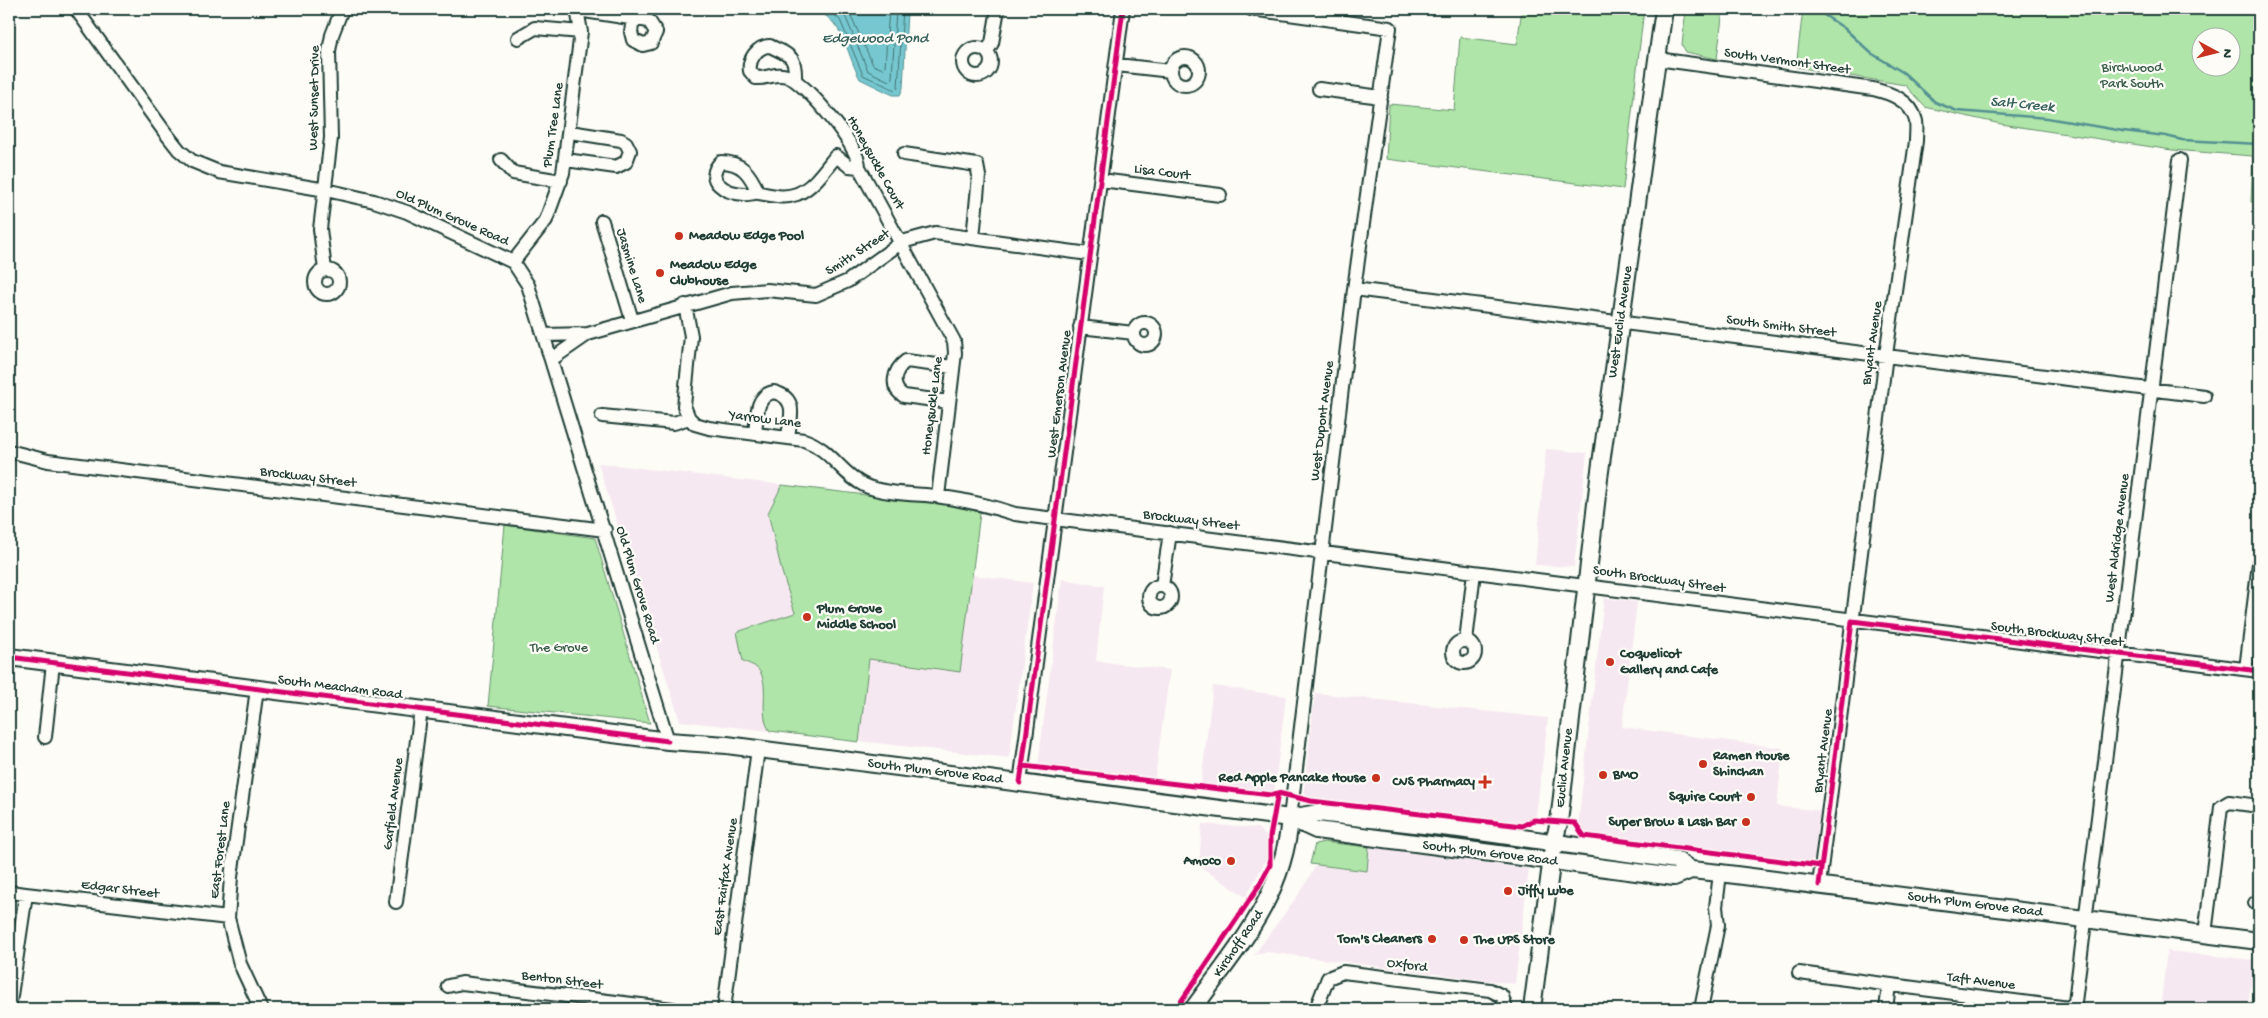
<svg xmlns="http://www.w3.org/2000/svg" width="2268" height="1018" font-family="'Gochi Hand',sans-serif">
  <rect width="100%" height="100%" fill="#fdfcf7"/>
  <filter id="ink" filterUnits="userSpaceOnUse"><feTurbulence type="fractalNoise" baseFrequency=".02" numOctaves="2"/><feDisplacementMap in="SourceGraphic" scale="10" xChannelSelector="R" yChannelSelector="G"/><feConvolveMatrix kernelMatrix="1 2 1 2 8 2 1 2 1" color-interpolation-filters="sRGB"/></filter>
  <g filter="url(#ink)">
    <path fill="#f6e8f0" d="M1546,449L1587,453L1574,567L1535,565Z
      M598,463L967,507L980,513L972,575L1033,583L1009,758L680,721Z
      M1062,579L1104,586L1096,661L1170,670L1155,777L1038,765Z
      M1604,598L1637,602L1622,727L1783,748L1777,806L1820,811L1814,858L1810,862L1585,834L1578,825Z
      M1213,686L1286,696L1274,793L1201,784Z
      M1315,693L1548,718L1536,815L1521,824L1306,797L1304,789Z
      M1202,824L1258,828L1267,837V858L1246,897L1199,866Z
      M1369,847L1529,869L1515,984L1267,952L1254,955L1304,887L1316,865L1366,871Z
      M2167,951L2255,960L2247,1009H2160Z"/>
    <path fill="#afe5a8" stroke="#67916e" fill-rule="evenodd" d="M1522,9H1644L1623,189L1386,159L1389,104L1454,110L1460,37L1517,44Z
      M1686,9H1723L1717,59L1686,52L1682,45Z
      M1803,9H2259V202H2251L2253,156L2172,150L2001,124L1925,107L1905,85L1796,67ZM2200,38H2230V68H2200Z
      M782,485L967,507L980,513L960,672L869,659L859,742L770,731C757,714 772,683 757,668C754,665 747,663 743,661L737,632L795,613L782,572L768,513Z
      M505,525L595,538L650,723L488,706Z
      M1324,842L1369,847L1367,871L1310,864L1315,844Z"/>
    <path fill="#76c7d0" stroke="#539092" d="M813,9H909L907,12L903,88L900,95H893L860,79C845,51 845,21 813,9Z"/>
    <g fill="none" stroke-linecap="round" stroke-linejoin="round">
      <path stroke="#427472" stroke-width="1" d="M827,9L840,20L863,75L895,90L898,87L903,9
        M837,9L846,18L868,71L889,81L892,78L896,9
        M848,9L873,65L883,69L885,67L889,9"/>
      <path stroke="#539092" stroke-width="2.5" d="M1815,9L1844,28L1871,53L1904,73L1935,102L1957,111L2047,118L2123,131L2166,136L2182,140L2259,144"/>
      <g stroke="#1f3d34" stroke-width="16">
        <path id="minor" d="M76,9L164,131L179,150L192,161L219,172L326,190L374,201L407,212L513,262L528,285L668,741
          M1251,9L1390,28L1354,289L1290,818
          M578,10L649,21L656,32L651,43L643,45L633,40L631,32L633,19
          M518,38L535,28L581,32
          M963 62a14 14 0 1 1 28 0a14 14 0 1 1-28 0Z
          M987,51L992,43L998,9
          M1171 71a14 14 0 1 1 28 0a14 14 0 1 1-28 0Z
          M1657,59L1873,89C1890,93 1911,100 1916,121C1917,127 1916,135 1916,141L1886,355L1819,885
          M1117,65L1171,71
          M795,80C796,55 790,56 770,46C757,46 748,60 750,71L756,78C767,79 776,72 787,76C805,82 860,147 859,167L954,341L955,353L938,496
          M1319,89L1381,97
          M904,154L977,165L979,176L973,238
          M501,160L513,173L561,181
          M566,160L616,167L626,162L630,151L626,143L621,140L570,132
          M1101,180L1220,195
          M758,192C750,174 742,162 721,162C703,180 725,193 744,194C749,195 754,192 759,193C772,195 783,199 797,194C814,187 825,169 836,156L849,166L859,167
          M602,221L632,320
          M513,262L546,220L563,173L581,32L577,9
          M325,270L320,229L331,138L329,51L332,35L342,9
          M315 282a12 12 0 1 1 24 0a12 12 0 1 1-24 0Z
          M1354,289L2204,396
          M685,305L691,336L684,406L689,418L695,424L709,428L804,440C831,449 841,474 864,485C882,494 916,494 936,496C964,500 988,505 1015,514L2259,671
          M1134 334a11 11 0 1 1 22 0a11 11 0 1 1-22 0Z
          M1080,327L1134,333
          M544,335L588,334
          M552,359L588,334L732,293L767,290L816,295L848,281L902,242L935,233L1089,254
          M949,402L904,396C889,387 894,370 906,361L953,367
          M602,416L674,423L689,418
          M755,434C757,418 755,395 774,392C799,399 790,418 788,437
          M9,451L48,461L605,530
          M1149 597a11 11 0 1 1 22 0a11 11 0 1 1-22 0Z
          M1162,586L1170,533
          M1466,641L1474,572
          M1453 652a11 11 0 1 1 22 0a11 11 0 1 1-22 0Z
          M2246,669L2259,563
          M257,689L231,877L228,918L240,964L261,1009
          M45,737L53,663
          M1020,783L1123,9
          M9,892L228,918
          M396,902L421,709
          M2255,903L2259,904
          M2205,934L2221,807L2229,802L2259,806
          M1799,973L2069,1008L2075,1002L2180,160
          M448,986L462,983L673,1009
          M9,1009L26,894
          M724,1009L758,749
          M1316,1009L1328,978L1343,972L1490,990L1502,996L1506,1009
          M1701,1009L1718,925L1716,907L1720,873
          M1886,1009L1889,985"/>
      </g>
      <g stroke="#1f3d34" stroke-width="20">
        <path id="major" d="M9,657L668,741L727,745L1290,818L1318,813L1459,829L1676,860L1691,870
          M1290,818L1316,830L1674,877L1691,870L1720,873L2259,941
          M1193,1009C1237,948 1284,897 1290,818
          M1532,1009L1554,842L1559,822L1599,478L1664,9"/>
      </g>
      <use href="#minor" stroke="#fdfcf7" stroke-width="12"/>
      <use href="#major" stroke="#fdfcf7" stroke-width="16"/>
      <g stroke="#fdfcf7" stroke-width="8">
        <path id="cycleway" d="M9,657L668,741
          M1023,766L1271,795L1278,793L1311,801L1522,826L1534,820L1575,823L1584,836L1821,866
          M1020,783L1123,9
          M1819,885L1852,621L2259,671
          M1176,1009L1257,889L1270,865V837L1278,793"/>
      </g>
      <use href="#cycleway" stroke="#d6006c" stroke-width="5"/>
    </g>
  </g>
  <g fill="#c8321e" stroke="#fdfcf7" stroke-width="2">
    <circle cx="679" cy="236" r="5"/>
    <circle cx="660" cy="273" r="5"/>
    <circle cx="807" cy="617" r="5"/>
    <circle cx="1610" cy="662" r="5"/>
    <circle cx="1703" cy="764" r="5"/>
    <circle cx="1603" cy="775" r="5"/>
    <circle cx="1376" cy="778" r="5"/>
    <path d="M1482.5 774.5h5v5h5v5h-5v5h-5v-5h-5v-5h5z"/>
    <circle cx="1751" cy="797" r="5"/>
    <circle cx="1746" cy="822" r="5"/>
    <circle cx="1231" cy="861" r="5"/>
    <circle cx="1508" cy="891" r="5"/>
    <circle cx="1432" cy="939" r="5"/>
    <circle cx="1464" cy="940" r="5"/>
  </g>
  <g text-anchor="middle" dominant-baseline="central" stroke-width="4.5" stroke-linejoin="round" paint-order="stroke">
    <g font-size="14" fill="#1f3d34" stroke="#fdfcf7">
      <text transform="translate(1787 62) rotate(8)">South Vermont Street</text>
      <text transform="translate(315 98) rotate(-89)">West Sunset Drive</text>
      <text transform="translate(554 125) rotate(-82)">Plum Tree Lane</text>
      <text transform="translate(875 163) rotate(61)">Honeysuckle Court</text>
      <text transform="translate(1162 173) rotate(7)">Lisa Court</text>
      <text transform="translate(452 218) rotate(24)">Old Plum Grove Road</text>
      <text transform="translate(858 253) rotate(-33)">Smith Street</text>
      <text transform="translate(631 266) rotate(73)">Jasmine Lane</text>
      <text transform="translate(1621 322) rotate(-82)">West Euclid Avenue</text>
      <text transform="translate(1781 327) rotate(7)">South Smith Street</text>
      <text transform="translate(1873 343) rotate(-82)">Bryant Avenue</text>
      <text transform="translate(1060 394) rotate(-83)">West Emerson Avenue</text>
      <text transform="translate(933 406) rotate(-83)">Honeysuckle Lane</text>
      <text transform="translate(765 420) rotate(7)">Yarrow Lane</text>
      <text transform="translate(1323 421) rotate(-83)">West Dupont Avenue</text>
      <text transform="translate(308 478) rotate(7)">Brockway Street</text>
      <text transform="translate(1191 521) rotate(7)">Brockway Street</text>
      <text transform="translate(2118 538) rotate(-83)">West Aldridge Avenue</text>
      <text transform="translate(1659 580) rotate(8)">South Brockway Street</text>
      <text transform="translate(637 585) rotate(73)">Old Plum Grove Road</text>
      <text transform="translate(2057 635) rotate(7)">South Brockway Street</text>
      <text transform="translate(340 688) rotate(7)">South Meacham Road</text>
      <text transform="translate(1824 751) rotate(-83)">Bryant Avenue</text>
      <text transform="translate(1565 768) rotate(-84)">Euclid Avenue</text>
      <text transform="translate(935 772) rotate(7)">South Plum Grove Road</text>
      <text transform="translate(394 804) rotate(-83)">Garfield Avenue</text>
      <text transform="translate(221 850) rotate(-83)">East Forest Lane</text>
      <text transform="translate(1490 854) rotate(7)">South Plum Grove Road</text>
      <text transform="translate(726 877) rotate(-82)">East Fairfax Avenue</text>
      <text transform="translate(120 890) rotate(7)">Edgar Street</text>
      <text transform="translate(1975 905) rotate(7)">South Plum Grove Road</text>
      <text transform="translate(1239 944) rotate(-56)">Kirchoff Road</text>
      <text transform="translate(1407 966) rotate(7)">Oxford</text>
      <text transform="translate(562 981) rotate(7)">Benton Street</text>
      <text transform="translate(1981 982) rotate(7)">Taft Avenue</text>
    </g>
    <g font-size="14" fill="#3c5f4b" stroke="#fdfcf7">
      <text x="2132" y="68">Birchwood<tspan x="2132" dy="16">Park South</tspan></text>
      <text x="559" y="648">The Grove</text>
    </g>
    <g font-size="14" font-weight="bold" fill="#1f3d34" stroke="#fdfcf7" text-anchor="start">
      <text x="689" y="236">Meadow Edge Pool</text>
      <text x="670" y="265">Meadow Edge<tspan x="670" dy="16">Clubhouse</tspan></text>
      <text x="817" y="609">Plum Grove<tspan x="817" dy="16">Middle School</tspan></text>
      <text x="1620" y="654">Coquelicot<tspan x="1620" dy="16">Gallery and Cafe</tspan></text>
      <text x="1713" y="756">Ramen House<tspan x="1713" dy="16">Shinchan</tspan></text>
      <text x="1613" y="775">BMO</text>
      <text x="1366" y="778" text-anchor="end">Red Apple Pancake House</text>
      <text x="1475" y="782" text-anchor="end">CVS Pharmacy</text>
      <text x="1741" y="797" text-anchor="end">Squire Court</text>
      <text x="1736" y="822" text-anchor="end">Super Brow &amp; Lash Bar</text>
      <text x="1221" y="861" text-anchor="end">Amoco</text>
      <text x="1518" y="891">Jiffy Lube</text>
      <text x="1422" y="939" text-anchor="end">Tom's Cleaners</text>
      <text x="1474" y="940">The UPS Store</text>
    </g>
    <g font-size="15" font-style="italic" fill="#35605b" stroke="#fdfcf7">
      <text x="875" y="39">Edgewood Pond</text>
      <text transform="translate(2022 105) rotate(5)">Salt Creek</text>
    </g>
  </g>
  <rect width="2268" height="1018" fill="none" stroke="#fdfcf7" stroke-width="30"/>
  <rect x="15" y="15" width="2238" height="988" fill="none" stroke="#1f3d34" stroke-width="2" filter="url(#ink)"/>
  <g transform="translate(2216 52) rotate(97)"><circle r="24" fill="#fdfcf7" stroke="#a4b0a9"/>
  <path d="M0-4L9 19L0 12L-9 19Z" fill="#c8321e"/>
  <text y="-8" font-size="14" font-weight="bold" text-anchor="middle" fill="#1f3d34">N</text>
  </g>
</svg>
